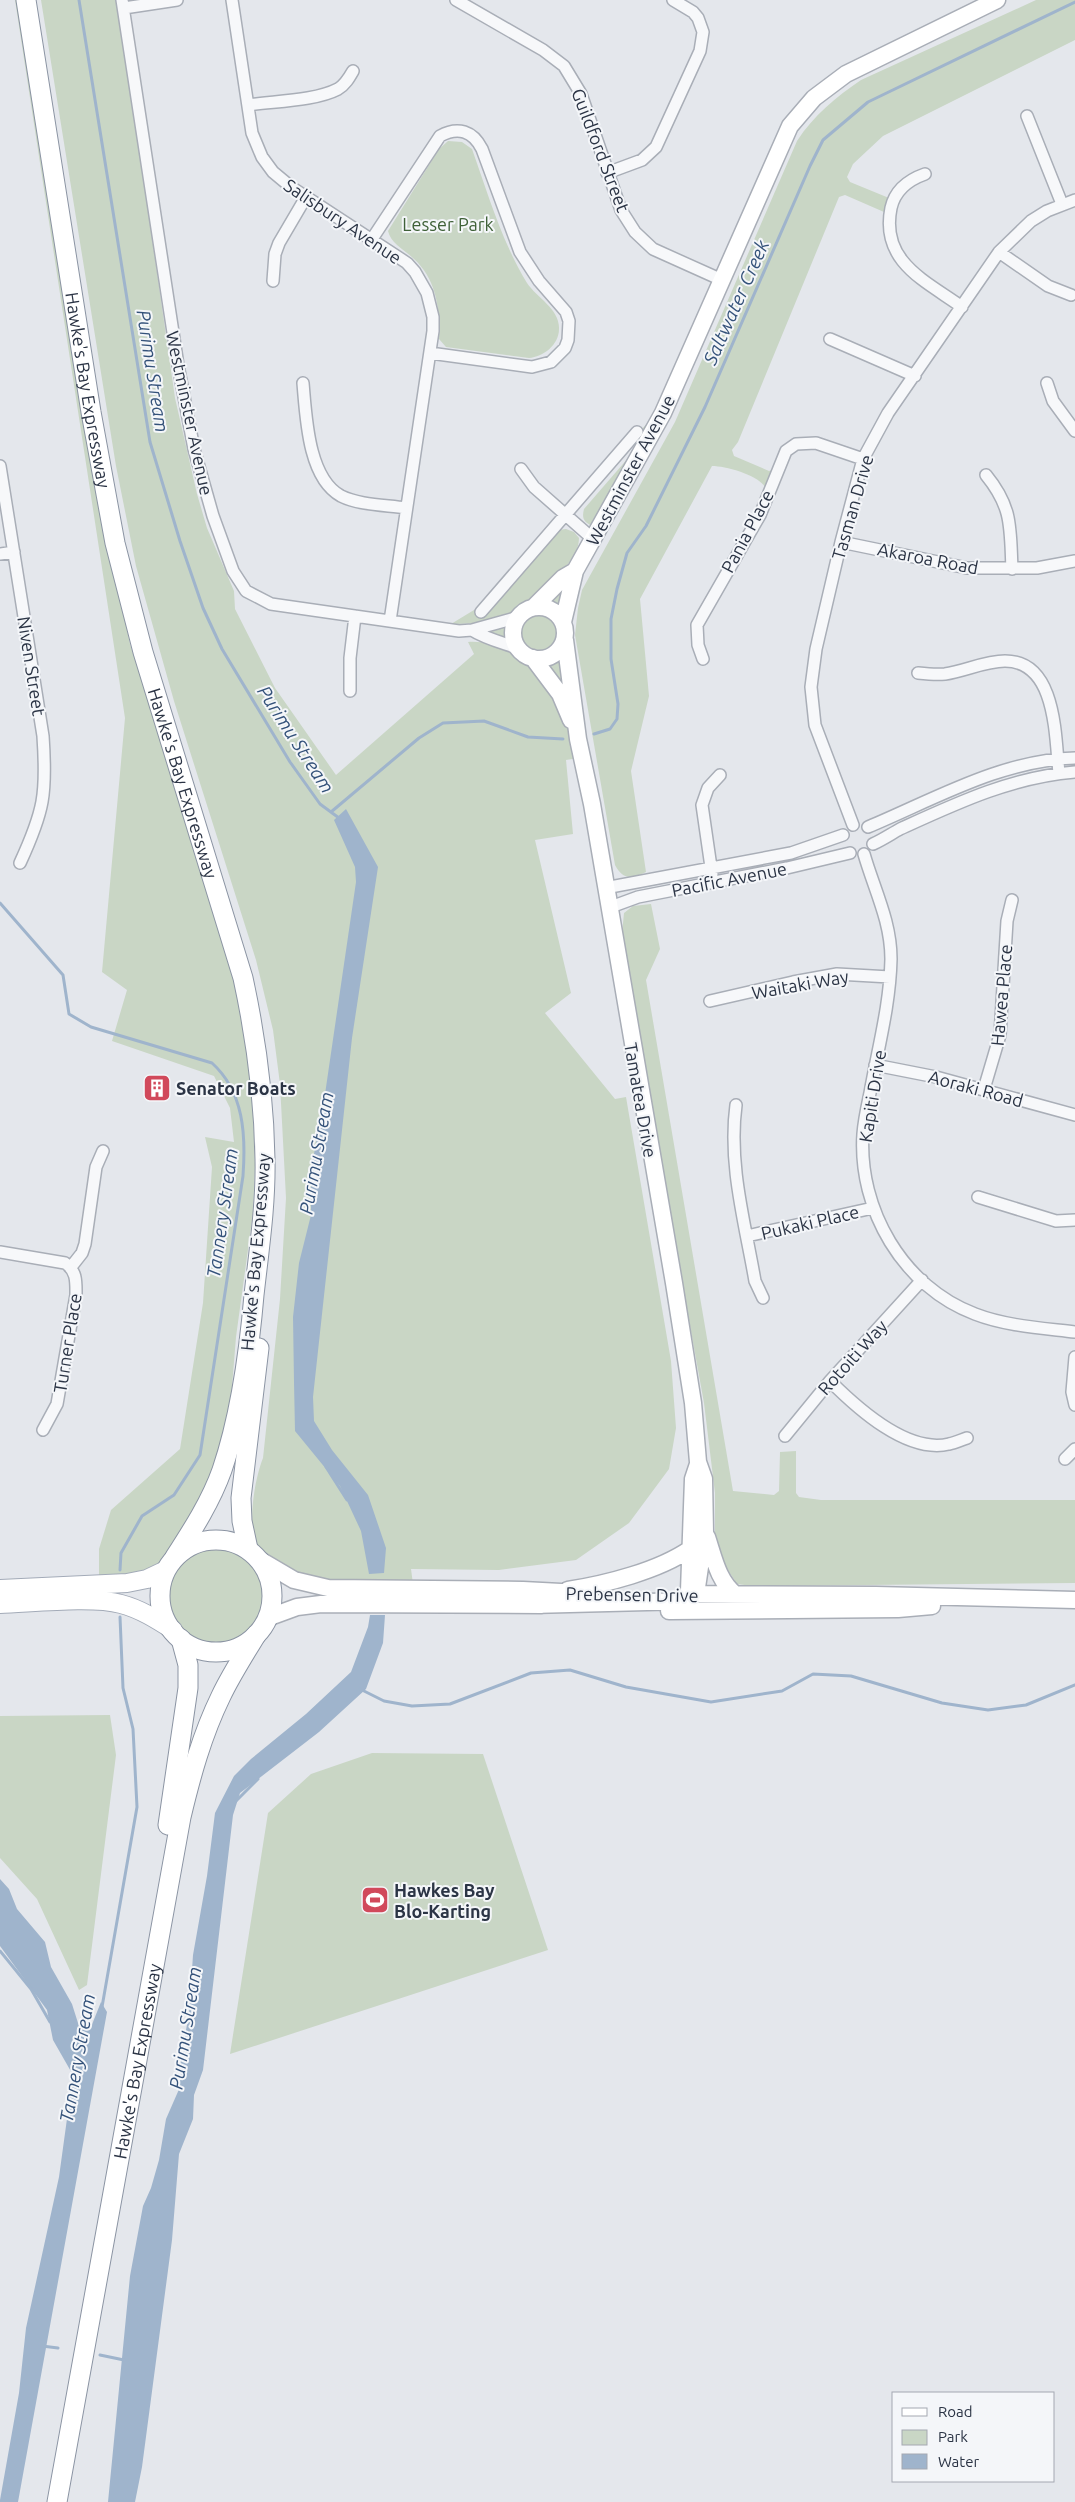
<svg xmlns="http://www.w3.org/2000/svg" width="1075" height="2502" font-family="Ubuntu,sans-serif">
  <rect width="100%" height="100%" fill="#e4e7ec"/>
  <path fill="#c9d6c5" d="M15,0H19L97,488L130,644L225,941L242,1007L250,1061L253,1107L255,1165L253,1213L236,1337L229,1424L200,1503L168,1554L151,1570L99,1581V1549L111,1510L180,1449L203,1303L212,1167L205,1137L234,1142L230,1108L214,1076L112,1041L127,990L102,972L125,718Z
    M41,0H118L175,398L197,494L207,528L234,591L235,609L275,688L336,775L474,654L468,642C501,640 537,660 556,688C564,700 574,742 579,758L566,760L573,834L535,840L571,993L545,1013L615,1099L626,1097L671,1361L676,1428L669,1469L629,1523L576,1560L499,1570L411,1569L413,1584C387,1584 358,1588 332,1584C310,1581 262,1564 255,1541C248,1519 255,1478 263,1458L280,1299L286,1198L280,1084L273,1030L256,960L174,701L136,566L116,466Z
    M1036,0H1075V40L883,136L853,164L847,177L850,182L889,198L884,212L845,195L839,197L738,442L732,450L734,456L769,471L776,469L765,487C758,475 726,466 712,466L640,599L649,696L631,771L646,872C632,879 623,880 615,865L575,635L578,608L582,590L675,422L797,141C814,115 836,97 861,80Z
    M448,141L462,142L472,149C488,194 502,242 527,283C537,298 560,309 559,329C559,345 543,357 529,358L446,347L439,339C440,310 437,280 414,259C405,250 391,244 388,231L439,149Z
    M665,404L661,420L600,522L590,525C583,521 582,517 584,509L648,435L642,429Z
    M566,529L574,532L579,538C579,551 570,562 562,571C532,608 498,625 451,624L474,610L481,615L559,530Z
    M567,580L560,612L548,603Z
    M520 633a19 19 0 1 1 38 0a19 19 0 1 1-38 0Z
    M509,625L506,638L483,632Z
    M560,654L569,691L543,663L553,661Z
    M651,904L660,949L646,980L733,1491L774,1495L779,1491L780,1452L796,1451V1493L799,1497L821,1500H1075V1583L752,1586L737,1584L726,1567L715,1536V1493L704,1403L621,944L624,913L633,906Z
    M169 1595a48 48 0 1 1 96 0a48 48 0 1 1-96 0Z
    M110,1715L116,1755L87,1985L79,1990L37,1899L0,1858V1716Z
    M372,1753L483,1754L548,1950L230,2054L268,1813L311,1774Z"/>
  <path fill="#9fb4cc" d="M346,809L378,867L352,1038L313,1397L314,1421L332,1450L368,1495L386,1548L384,1573L369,1574L361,1531L340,1486L295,1431L294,1382L293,1317L299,1263L311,1215V1170L324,1101L356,882L355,867L334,820Z
    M370,1615H385L383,1643L366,1689L319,1732L240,1793L233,1815L203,2070L194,2095L193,2119L179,2154L172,2240L142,2467L135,2502H108L130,2276L143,2206L151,2188L159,2160L166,2119L180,2087L181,2057L189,2014L193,1955L207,1876L215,1813L234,1776L251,1759L306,1714L351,1672L368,1627Z
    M0,1879L9,1889L17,1909L45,1942L51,1967L72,2004L78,2023L91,2027L101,2002L107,2012L18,2502H0V2500L19,2393L26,2328L59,2177L73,2075L53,2040L47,2010L0,1946Z"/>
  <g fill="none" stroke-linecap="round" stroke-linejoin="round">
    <path stroke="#9fb4cc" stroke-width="3" d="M79,0L150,442L180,541L203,608L222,649L290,762L320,804L339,818
      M594,734L610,729L617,719L618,704L611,659V619L617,589L627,553L646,526L705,407L810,166L823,140L868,102L1075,2
      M331,812L419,738L443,723L484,721L528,737L563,739
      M0,903L63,975L69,1014L91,1027L212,1063C244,1092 246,1135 243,1176L200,1455L174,1495L142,1516L121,1553L120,1570
      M326,1467L347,1500
      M360,1689L384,1701L412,1706L450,1704L531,1673L570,1670L626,1687L711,1702L782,1691L813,1674L851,1676L942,1703L988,1710L1026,1705L1075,1685
      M236,1801L258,1779
      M0,1951L31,1989L50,2022
      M102,2007L137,1807L133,1729L123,1688L120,1617
      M42,2346L58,2348
      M100,2355L124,2360"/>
    <g stroke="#a9aeb7" stroke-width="14">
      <path id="minor" d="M122,0L178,365L194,449L213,516L233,571L246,591L271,604L459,631L472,630L519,617
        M232,0L252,133L262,157L273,172L291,187L407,263L415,272L427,293L433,317V331L390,621
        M456,0L543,50L564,66L581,94L621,210L635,232L653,249L722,280
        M124,8L177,0
        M248,105C274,101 315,101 338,89C345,85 349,78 353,71
        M1027,116L1062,204
        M607,173L642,160L656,147L700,51L703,32L698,18L693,12L673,0
        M925,174C908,180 895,190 891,208C880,262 926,281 962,307
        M372,239L440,136C458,126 473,131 482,149L520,252L539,281L566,312L569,321L568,340L565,348L551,362L532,367L430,353
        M999,252L1048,286L1071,295
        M273,281L275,254L279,243L306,197
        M830,339L915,376
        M303,383C306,417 308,478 341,496C359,505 386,505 406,508
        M1047,383L1053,401L1075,431
        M0,466L43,736C47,794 44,811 20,863
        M521,469L534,487L593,539
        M986,475C1013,508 1010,528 1012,569
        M841,542L967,568H1037L1075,561
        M0,554L14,552
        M481,612L637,432
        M472,630C486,639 504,643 520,649
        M703,659L698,645L697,625L760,515L786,451L796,444L816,443L863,459
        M918,673C927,674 936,675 945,674C965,671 985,661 1005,661C1057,661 1055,737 1059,773
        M350,691V658L355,616
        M853,825L815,725L811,687L816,649L841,542L863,459L888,413L999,252L1031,221L1047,211L1075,200
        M868,827C935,799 1001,760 1075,758
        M873,844C882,840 891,834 900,829C957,803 1012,777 1075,772
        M864,854C874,889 891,921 891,959C890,1005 878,1048 870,1093C867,1107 864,1120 863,1134C858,1209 903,1287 975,1314C1006,1326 1042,1328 1075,1332
        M712,874L702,805L708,788L720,775
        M605,888L791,853L843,835
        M608,908L638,897L787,868L850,853
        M710,1001L793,982L837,974L890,977
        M875,1065L936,1077L1075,1115
        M984,1089L1000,1035L1007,921L1012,900
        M736,1105C728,1164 745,1223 755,1281L763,1298
        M978,1197L1056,1221L1075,1220
        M747,1236L873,1208
        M0,1252L65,1263C77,1271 76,1282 76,1295L57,1404L43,1430
        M71,1267L82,1253L85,1244L96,1167L103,1151
        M1075,1357L1072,1392L1075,1405
        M830,1381C857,1408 907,1454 949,1444C955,1443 961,1440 967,1438
        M785,1436L830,1381L922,1280
        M1065,1459L1075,1449"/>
    </g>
    <g stroke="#a9aeb7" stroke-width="19">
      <path id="secondary" d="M534,607L563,578L575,571
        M513 633a26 26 0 1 1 52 0a26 26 0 1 1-52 0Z
        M563,622L575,571L663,413L790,126L814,98L846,74L997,0
        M533,658L560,694L571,720
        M707,1537C714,1558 718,1581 736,1595
        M260,1560L294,1580L328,1588L523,1590L580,1593
        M568,1590C606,1584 658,1571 690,1549
        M689,1591L693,1479L698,1464
        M687,1594L876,1595L1075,1600
        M531,1605L686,1601L696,1594L705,1533L704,1479L698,1462L693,1403L674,1283L592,804L578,739L565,640
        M669,1611L898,1609L932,1606
        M267,1618L297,1607L321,1604L542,1605"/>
    </g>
    <g stroke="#a3abb8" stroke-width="20">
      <path id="primary" d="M0,1589L127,1583L147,1579L166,1570
        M0,1604C31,1603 93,1596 121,1604C140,1609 156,1619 173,1630"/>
    </g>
    <g stroke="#8b94a3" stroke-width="21">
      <g id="trunk">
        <path id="s1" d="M26,0L91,412L115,543L143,652L243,978C256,1038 264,1098 265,1159C266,1204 259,1250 254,1295C249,1353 241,1414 222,1470C211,1501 193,1529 175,1557"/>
        <circle cx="216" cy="1596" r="56"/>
        <path d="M248,1549L242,1521L241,1498L259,1348"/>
        <path d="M168,1825L188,1688V1665L181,1639"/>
        <path id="s2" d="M57,2502L181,1817C191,1775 202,1735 221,1696C231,1675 244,1655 256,1635"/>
      </g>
    </g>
    <use href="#minor" stroke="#f7f8fa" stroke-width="11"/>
    <use href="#secondary" stroke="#fff" stroke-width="16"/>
    <use href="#primary" stroke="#fff" stroke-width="18"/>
    <use href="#trunk" stroke="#fff" stroke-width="19"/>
  </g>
  <defs>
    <g id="building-square" transform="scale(1.4375)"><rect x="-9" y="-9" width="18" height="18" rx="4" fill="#d1495b" stroke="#f4f6f9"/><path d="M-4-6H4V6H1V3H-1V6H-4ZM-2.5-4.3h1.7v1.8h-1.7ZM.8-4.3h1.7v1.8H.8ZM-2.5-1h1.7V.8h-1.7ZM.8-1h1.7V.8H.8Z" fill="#fff"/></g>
    <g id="stadium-square" transform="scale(1.4375)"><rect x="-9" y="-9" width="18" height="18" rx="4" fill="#d1495b" stroke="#f4f6f9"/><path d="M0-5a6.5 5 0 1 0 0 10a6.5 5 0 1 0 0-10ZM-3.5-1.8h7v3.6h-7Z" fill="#fff"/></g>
  </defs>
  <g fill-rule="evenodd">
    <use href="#building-square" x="157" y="1088"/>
    <use href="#stadium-square" x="375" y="1900"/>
  </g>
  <g text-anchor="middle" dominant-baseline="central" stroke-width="4" stroke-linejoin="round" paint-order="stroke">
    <g font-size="18" fill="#2b3445" stroke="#f4f6f9">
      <text transform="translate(601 150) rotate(69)">Guildford Street</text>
      <text transform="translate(343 221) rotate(34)">Salisbury Avenue</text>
      <text stroke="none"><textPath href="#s1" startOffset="395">Hawke's Bay Expressway</textPath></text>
      <text transform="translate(190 413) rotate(78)">Westminster Avenue</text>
      <text transform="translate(630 470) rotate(-62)">Westminster Avenue</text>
      <text transform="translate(852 507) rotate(-74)">Tasman Drive</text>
      <text transform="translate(747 531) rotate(-62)">Pania Place</text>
      <text transform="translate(928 558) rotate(11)">Akaroa Road</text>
      <text transform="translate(32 666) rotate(81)">Niven Street</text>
      <text stroke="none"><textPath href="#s1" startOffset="800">Hawke's Bay Expressway</textPath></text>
      <text transform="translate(729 879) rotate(-11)">Pacific Avenue</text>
      <text transform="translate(800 984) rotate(-10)">Waitaki Way</text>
      <text transform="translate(1001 995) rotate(-85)">Hawea Place</text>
      <text transform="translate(976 1088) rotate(15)">Aoraki Road</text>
      <text transform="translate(872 1096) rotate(-81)">Kapiti Drive</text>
      <text transform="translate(641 1100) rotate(80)">Tamatea Drive</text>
      <text transform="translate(810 1222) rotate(-13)">Pukaki Place</text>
      <text transform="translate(255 1252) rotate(-85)">Hawke's Bay Expressway</text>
      <text transform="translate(67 1343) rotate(-81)">Turner Place</text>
      <text transform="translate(852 1357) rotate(-48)">Rotoiti Way</text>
      <text transform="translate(632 1594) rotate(1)">Prebensen Drive</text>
      <text stroke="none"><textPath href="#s2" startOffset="448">Hawke's Bay Expressway</textPath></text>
    </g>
    <g font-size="18" fill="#3f6138" stroke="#f4f6f9">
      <text x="448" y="224">Lesser Park</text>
    </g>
    <g font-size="18" font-weight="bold" fill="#2b3445" stroke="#f4f6f9" text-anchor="start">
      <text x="176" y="1088">Senator Boats</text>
      <text x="394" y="1890">Hawkes Bay<tspan x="394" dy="21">Blo-Karting</tspan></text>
    </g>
    <g font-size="19" font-style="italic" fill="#34527a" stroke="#f4f6f9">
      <text transform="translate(736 302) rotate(-66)">Saltwater Creek</text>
      <text transform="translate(153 371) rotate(81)">Purimu Stream</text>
      <text transform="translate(296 739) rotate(57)">Purimu Stream</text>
      <text transform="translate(316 1153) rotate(-80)">Purimu Stream</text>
      <text transform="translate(222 1213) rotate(-82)">Tannery Stream</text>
      <text transform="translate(185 2028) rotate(-81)">Purimu Stream</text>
      <text transform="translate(77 2058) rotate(-80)">Tannery Stream</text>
    </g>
  </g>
  <rect x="892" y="2392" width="162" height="90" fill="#f4f6f9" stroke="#a4a8b1"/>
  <rect x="902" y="2408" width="25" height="8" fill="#ffffff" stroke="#a4a8b1"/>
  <text x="938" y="2417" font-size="15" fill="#2b3445">Road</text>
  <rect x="902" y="2430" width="25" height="15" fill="#c9d6c5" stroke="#a4a8b1"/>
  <text x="938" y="2442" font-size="15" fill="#2b3445">Park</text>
  <rect x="902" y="2454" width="25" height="15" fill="#9fb4cc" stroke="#a4a8b1"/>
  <text x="938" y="2467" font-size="15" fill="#2b3445">Water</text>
</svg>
